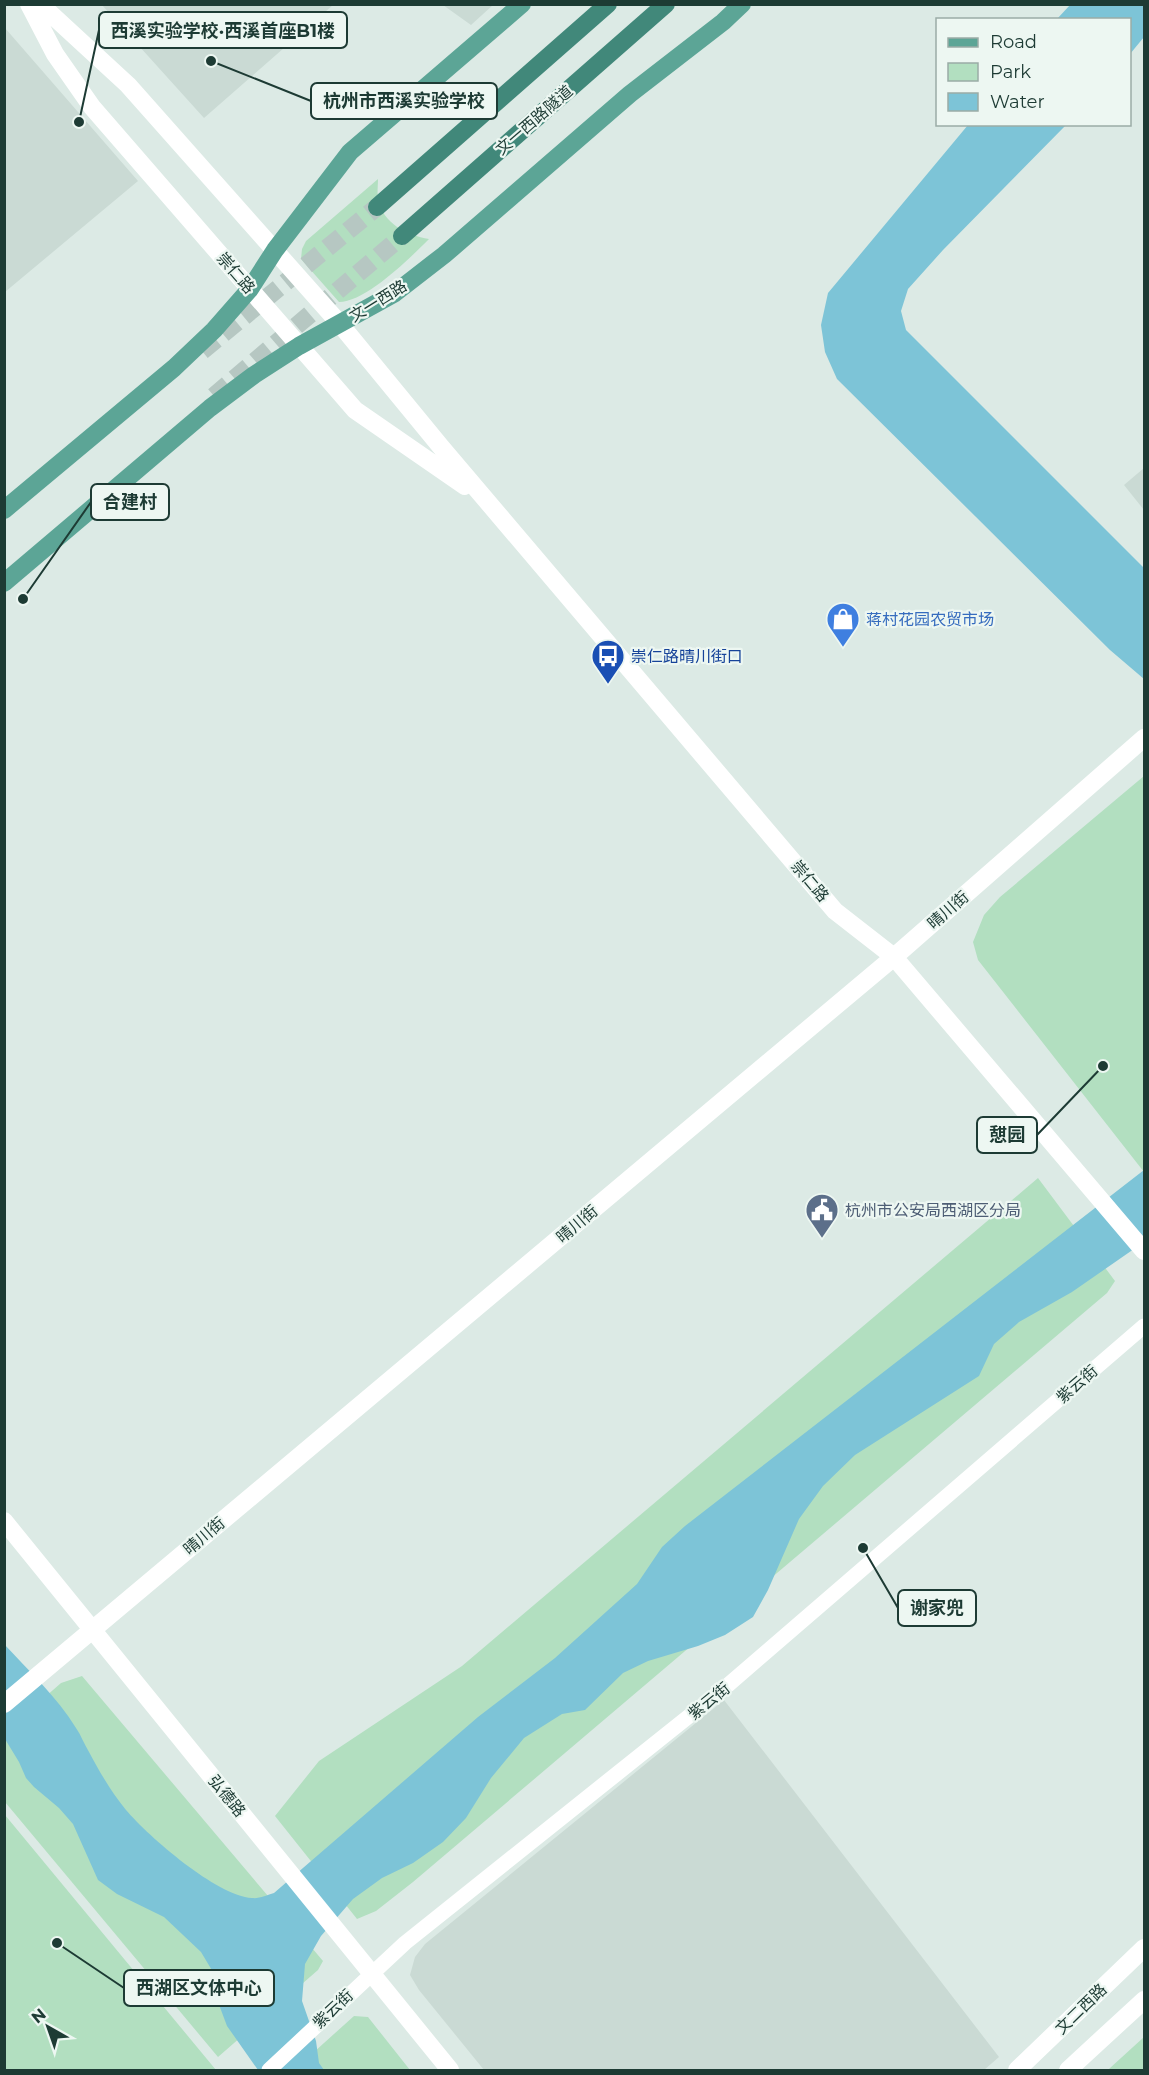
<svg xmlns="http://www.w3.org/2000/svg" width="1149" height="2075" font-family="Montserrat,'Noto Sans SC',sans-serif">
  <rect width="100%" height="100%" fill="#dceae5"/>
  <path fill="#cadad4" d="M102,5H333L204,118Z
    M443,5H493L471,25Z
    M5,28L138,181L5,292H4Z
    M1144,468V510L1124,485Z
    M724,1700L999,2057L984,2070H484L419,1990L410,1975L415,1957L425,1944Z"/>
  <path fill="#b2dfc0" d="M378,179C378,185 377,193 378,199C383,224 407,235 429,239C410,258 366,302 339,302L301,259L302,249L306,241Z
    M1144,776V1172L978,960L973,942L984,915L1000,897Z
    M1038,1178L1115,1281L1107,1293L413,1882L376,1911L357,1919L275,1816L319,1761L462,1666Z
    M82,1676L323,1961L318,1970L218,2057L5,1802L4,1733L61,1683Z
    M5,1815L216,2070H5Z
    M354,2016L368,2017L410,2070H294Z
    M1144,2037V2070H1108L1110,2068Z"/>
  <path fill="#7dc4d7" d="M1070,5H1144V37L1130,54V20L1057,19Z
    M968,125H1066L943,250L908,289L901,311L906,330L1144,568V679L1110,650L837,379L825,352L821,325L828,293Z
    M1144,1170V1242L1072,1292L1019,1322L994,1344L979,1376L855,1455L823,1486L799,1519L768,1590L753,1617L725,1635L698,1646L648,1661L623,1673L585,1710L562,1714L524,1738L491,1778L466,1818L443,1842L413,1863L382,1878L353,1899L321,1936L305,1964L302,2001L316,2041L319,2063L324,2070H258L227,2026L218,2002L216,1977L201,1952L164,1917L117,1894L98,1880L73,1824L59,1808L34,1787L26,1778L19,1762L5,1739L4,1644C29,1671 57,1697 76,1728C81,1735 84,1744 89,1752C99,1771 112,1793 126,1810C149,1837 217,1896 252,1898C259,1899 267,1895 274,1893L478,1717L555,1658L637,1584L662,1547L685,1526Z"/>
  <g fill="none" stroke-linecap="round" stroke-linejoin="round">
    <path stroke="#b6c7c2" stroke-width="18" stroke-dasharray="18 9" stroke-linecap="butt" d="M202,351L377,207
      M214,396L402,236"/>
    <path stroke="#fff" stroke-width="15" d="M269,2070L405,1943L728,1685L1144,1326"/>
    <path stroke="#fff" stroke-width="18" d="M29,4L55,54L92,107L355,410L465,486
      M40,4L128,85L340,324L441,447L835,911L894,957L1144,1251
      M4,1521L450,2070
      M4,1704L894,957L1144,738"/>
    <path stroke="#fff" stroke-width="18" d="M1017,2070L1144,1948
      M1068,2070L1144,2000"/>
    <path stroke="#5ca596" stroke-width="18" d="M4,510L174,368L214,330L250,289L275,250L350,152L522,4
      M4,583L210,408L254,375L299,346L395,293L444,255L630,94L723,22L742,4"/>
    <path stroke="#41887a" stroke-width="18" d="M377,207L608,4
      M402,236L666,4"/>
  </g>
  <defs>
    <g id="shop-pin" transform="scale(1.725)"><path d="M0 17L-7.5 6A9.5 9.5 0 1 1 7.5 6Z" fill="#3f7fe0" stroke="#edf7f2"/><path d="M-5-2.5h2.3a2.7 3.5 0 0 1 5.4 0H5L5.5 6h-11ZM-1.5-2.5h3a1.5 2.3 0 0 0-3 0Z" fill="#fff"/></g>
    <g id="bus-pin" transform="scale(1.725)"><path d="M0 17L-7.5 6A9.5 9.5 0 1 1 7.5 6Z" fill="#1a4fb4" stroke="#edf7f2"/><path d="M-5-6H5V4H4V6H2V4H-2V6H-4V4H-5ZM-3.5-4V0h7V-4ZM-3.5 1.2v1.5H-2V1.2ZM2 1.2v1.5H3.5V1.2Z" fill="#fff"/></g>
    <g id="civic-pin" transform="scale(1.725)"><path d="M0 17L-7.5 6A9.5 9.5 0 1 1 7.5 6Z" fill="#5c6f8a" stroke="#edf7f2"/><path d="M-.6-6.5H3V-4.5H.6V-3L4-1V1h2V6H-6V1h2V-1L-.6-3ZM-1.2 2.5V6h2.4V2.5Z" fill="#fff"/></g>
  </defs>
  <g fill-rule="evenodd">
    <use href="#shop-pin" x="843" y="619"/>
    <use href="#bus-pin" x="608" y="656"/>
    <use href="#civic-pin" x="822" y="1210"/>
  </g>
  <g text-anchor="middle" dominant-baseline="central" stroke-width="4.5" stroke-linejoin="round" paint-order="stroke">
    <g font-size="16" fill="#1d3b34" stroke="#edf7f2">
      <text transform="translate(534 120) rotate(-41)">文一西路隧道</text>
      <text transform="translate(236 273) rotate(49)">崇仁路</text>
      <text transform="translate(378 301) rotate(-32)">文一西路</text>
      <text transform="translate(810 881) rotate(50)">崇仁路</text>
      <text transform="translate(948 910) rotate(-41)">晴川街</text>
      <text transform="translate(577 1224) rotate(-40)">晴川街</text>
      <text transform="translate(1077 1384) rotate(-41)">紫云街</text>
      <text transform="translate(204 1536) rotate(-40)">晴川街</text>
      <text transform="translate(709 1701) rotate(-39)">紫云街</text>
      <text transform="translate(227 1796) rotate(51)">弘德路</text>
      <text transform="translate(333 2009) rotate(-43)">紫云街</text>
      <text transform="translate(1081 2009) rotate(-44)">文二西路</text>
    </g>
    <g font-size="16" fill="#366cbe" stroke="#edf7f2" text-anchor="start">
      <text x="866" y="619">蒋村花园农贸市场</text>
    </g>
    <g font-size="16" fill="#164399" stroke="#edf7f2" text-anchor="start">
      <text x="631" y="656">崇仁路晴川街口</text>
    </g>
    <g font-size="16" fill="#4e5e75" stroke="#edf7f2" text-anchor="start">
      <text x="845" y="1210">杭州市公安局西湖区分局</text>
    </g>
  </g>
  <path fill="none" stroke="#1d3b34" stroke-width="2" d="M79 122L99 30M211 61L311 101M23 599L91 502M1103 1066L1037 1135M863 1548L898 1608M57 1943L124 1988"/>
  <g fill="#1d3b34" stroke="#edf7f2" stroke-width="2">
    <circle cx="79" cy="122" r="6"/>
    <circle cx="211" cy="61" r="6"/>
    <circle cx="23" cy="599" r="6"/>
    <circle cx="1103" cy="1066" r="6"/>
    <circle cx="863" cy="1548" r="6"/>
    <circle cx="57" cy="1943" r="6"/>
  </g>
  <g fill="#edf7f2" stroke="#1d3b34" stroke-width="2">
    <rect x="99" y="12" width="248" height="36" rx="6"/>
    <rect x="311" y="83" width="186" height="36" rx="6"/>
    <rect x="91" y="484" width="78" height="36" rx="6"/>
    <rect x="977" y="1117" width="60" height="36" rx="6"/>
    <rect x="898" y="1590" width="78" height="36" rx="6"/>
    <rect x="124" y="1970" width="150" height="36" rx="6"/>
  </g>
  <g font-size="18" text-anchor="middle" font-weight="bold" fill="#1d3b34">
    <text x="223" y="37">西溪实验学校·西溪首座B1楼</text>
    <text x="404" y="107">杭州市西溪实验学校</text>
    <text x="130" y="508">合建村</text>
    <text x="1007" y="1141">憇园</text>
    <text x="937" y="1614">谢家兜</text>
    <text x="199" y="1994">西湖区文体中心</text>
  </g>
  <rect width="1149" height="2075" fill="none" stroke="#1d3b34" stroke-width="12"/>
  <rect x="936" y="18" width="195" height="108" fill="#edf7f2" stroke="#9aaca6" stroke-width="1.5"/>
  <rect x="948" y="38" width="30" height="9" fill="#5ca596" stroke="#9aaca6" stroke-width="1.5"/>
  <text x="990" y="48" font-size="18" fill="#1d3b34">Road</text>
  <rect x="948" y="63" width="30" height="18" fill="#b2dfc0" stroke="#9aaca6" stroke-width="1.5"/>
  <text x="990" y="78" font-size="18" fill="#1d3b34">Park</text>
  <rect x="948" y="93" width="30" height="18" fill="#7dc4d7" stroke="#9aaca6" stroke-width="1.5"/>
  <text x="990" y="108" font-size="18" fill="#1d3b34">Water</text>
  <g transform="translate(48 2027) rotate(320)" stroke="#edf7f2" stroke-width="4.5" paint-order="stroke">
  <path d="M0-4.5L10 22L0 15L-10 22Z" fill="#1d3b34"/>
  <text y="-9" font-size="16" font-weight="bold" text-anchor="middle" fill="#1d3b34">N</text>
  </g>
</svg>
